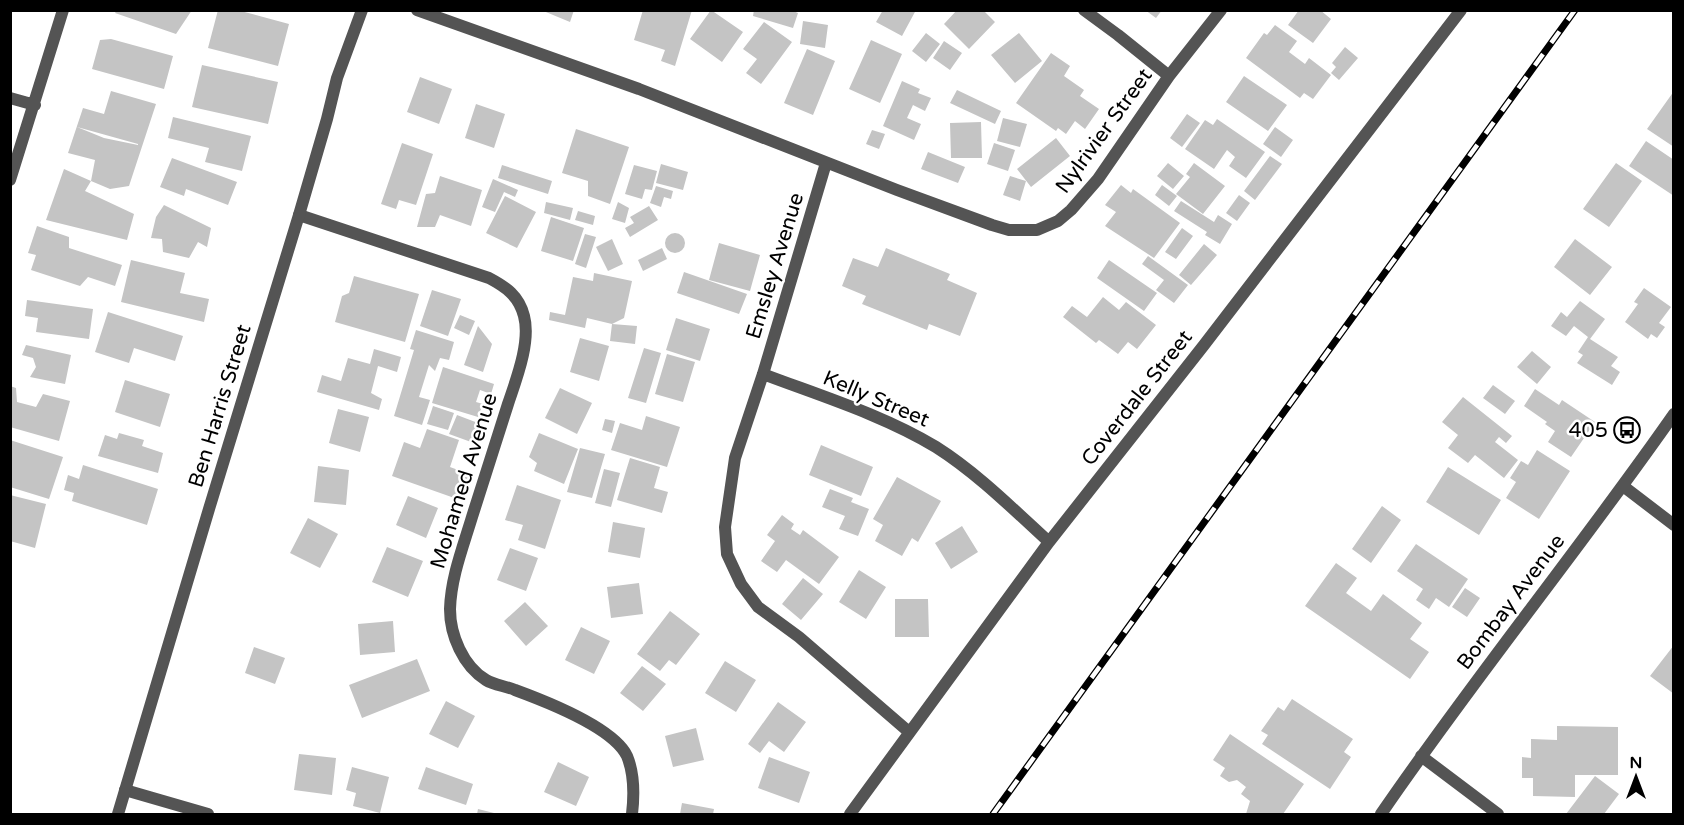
<svg xmlns="http://www.w3.org/2000/svg" width="1684" height="825" font-family="'Varela Round',sans-serif">
  <rect width="100%" height="100%" fill="#fff"/>
  <path fill="#c4c4c4" fill-rule="evenodd" d="M117,10H192L176,34L115,13Z
    M218,10H237L289,24L278,66L208,48Z
    M541,10H574L570,22Z
    M643,10H692L675,66L661,61L665,50L634,40Z
    M711,10L743,32L722,62L690,39Z
    M754,10H791L798,13L793,28L753,16Z
    M883,10H916L902,36L876,22Z
    M957,10H983L995,22L969,49L944,24Z
    M1145,10H1162L1156,18Z
    M1299,10H1320L1331,19L1313,43L1288,25Z
    M803,21L828,25L825,48L800,44Z
    M764,22L792,42L761,84L746,73L757,59L743,49Z
    M1275,25L1297,41L1289,52L1305,64L1309,58L1331,75L1313,99L1304,93L1300,98L1246,58L1264,33L1267,35Z
    M926,33L940,44L926,62L912,51Z
    M1019,33L1042,61L1015,83L991,55Z
    M111,39L173,56L164,89L92,69L100,40Z
    M871,40L902,54L880,103L849,89Z
    M944,41L962,53L950,70L933,58Z
    M1345,47L1358,58L1339,80L1331,73L1336,67L1332,63Z
    M807,49L835,61L813,115L784,103Z
    M1051,53L1070,66L1064,76L1084,90L1080,96L1099,109L1085,129L1075,121L1066,134L1058,128L1056,131L1016,103Z
    M202,65L278,82L268,124L192,107Z
    M1244,76L1287,105L1268,131L1226,102Z
    M420,77L452,89L439,124L407,112Z
    M902,81L920,89L918,93L931,98L925,111L913,105L907,118L921,124L914,140L883,126Z
    M957,90L1001,111L995,124L950,103Z
    M111,91L156,104L129,186L110,189L91,181L95,160L68,153L83,108L104,114ZM77,127L138,144V145L104,138Z
    M1674,91V147L1647,129Z
    M476,104L505,114L494,148L465,138Z
    M1187,114L1200,123L1182,147L1170,138Z
    M173,117L251,136L242,171L205,162L209,148L168,138Z
    M1003,118L1027,124L1020,147L997,141Z
    M1217,119L1265,152L1246,178L1229,166L1235,157L1227,150L1214,169L1185,149L1205,120L1213,125Z
    M981,122L982,158H951L950,123Z
    M1275,127L1293,140L1281,157L1263,144Z
    M576,129L629,147L610,204L588,196V181L562,173Z
    M872,130L885,134L879,149L866,144Z
    M1056,138L1070,156L1031,187L1017,169Z
    M1646,141L1674,160V196L1629,166Z
    M402,143L433,154L416,205L399,200L396,209L381,204Z
    M994,143L1015,150L1008,171L987,164Z
    M928,152L965,167L958,183L921,169Z
    M1270,156L1282,164L1255,200L1244,191Z
    M172,158L237,182L228,205L186,189L184,196L160,187Z
    M1168,163L1184,176L1173,189L1157,176Z
    M1194,163L1225,186L1203,214L1176,194L1190,177L1186,174Z
    M1616,163L1642,181L1609,227L1583,209Z
    M661,164L688,172L683,190L656,183Z
    M502,165L552,181L548,194L498,178Z
    M634,165L657,171L652,190L645,189L642,199L625,194Z
    M64,169L91,181L85,191L134,214L127,240L46,220Z
    M440,176L482,190L471,226L440,215L435,227H417L426,194L435,193Z
    M1010,176L1026,181L1020,201L1003,195Z
    M493,179L518,190L515,197L504,192L495,212L482,207Z
    M1121,185L1131,193L1133,189L1180,223L1154,258L1105,226L1116,212L1105,205Z
    M1162,185L1177,196L1169,206L1155,195Z
    M656,186L673,191L671,199L664,197L661,207L650,203Z
    M1239,195L1250,203L1237,221L1226,213Z
    M505,196L536,212L517,248L486,233Z
    M1181,201L1214,222L1218,215L1232,224L1220,244L1205,235L1207,232L1174,211Z
    M546,202L573,208L570,220L544,213Z
    M618,202L629,208L625,223L612,219Z
    M164,205L211,228L207,247L198,242L189,258L163,252L162,239L151,238L156,217Z
    M649,206L658,220L630,237L625,228L634,223L630,217Z
    M578,211L595,216L593,225L575,220Z
    M551,217L584,228L573,261L541,251Z
    M37,226L69,237V248L122,265L115,286L88,277L80,286L31,270L36,255L28,253Z
    M1182,228L1193,236L1176,259L1165,252Z
    M665 243a10 10 0 1 1 20 0a10 10 0 1 1-20 0Z
    M585,234L596,237L586,268L575,264Z
    M612,239L623,264L608,271L596,247Z
    M1575,239L1612,267L1590,295L1554,267Z
    M719,243L760,255L750,291L709,280Z
    M1204,244L1217,255L1191,285L1179,275Z
    M662,248L667,259L643,271L638,260Z
    M886,248L950,274L947,280L977,293L960,336L929,324L927,330L862,304L866,296L842,286L853,258L878,267Z
    M1148,256L1188,285L1174,303L1156,290L1164,280L1142,264Z
    M131,260L185,273L180,293L209,299L204,322L121,302Z
    M1109,260L1157,293L1144,311L1097,278Z
    M684,272L747,294L739,314L677,293Z
    M594,273L632,281L624,318L612,324L587,318L585,328L549,320L550,312L565,315L573,277L593,281Z
    M354,276L419,294L405,342L335,322L342,296L349,293Z
    M1644,288L1671,307L1659,323L1665,327L1657,338L1651,334L1648,339L1625,322L1638,304L1634,302Z
    M432,290L461,299L448,336L420,326Z
    M1103,297L1119,310L1126,302L1156,325L1137,349L1128,342L1118,354L1099,340L1096,343L1063,317L1072,306L1087,317Z
    M27,300L93,309L89,339L36,332L38,318L25,316Z
    M1580,301L1605,319L1590,339L1618,357L1611,366L1620,372L1612,385L1577,363L1583,355L1578,352L1588,337L1574,326L1566,336L1551,326L1561,312L1567,317Z
    M108,312L183,336L175,361L134,348L129,363L95,352Z
    M460,315L475,321L469,335L454,328Z
    M676,318L710,329L700,361L666,350Z
    M612,324L637,326L635,344L610,341Z
    M478,326L492,344L483,372L464,365Z
    M416,330L454,342L449,360L440,358L435,371L429,365L419,397L430,400L422,425L394,416L414,350L410,349Z
    M580,338L609,346L599,381L570,372Z
    M26,345L71,355L65,384L30,377L36,367L33,358L22,355Z
    M644,348L661,353L646,403L628,398Z
    M374,349L401,357L397,372L378,366L371,393L382,399L379,410L317,392L322,375L341,381L348,358L370,364Z
    M1532,351L1551,367L1537,384L1517,367Z
    M667,354L695,362L683,402L655,394Z
    M443,367L494,384L491,394L480,390L476,402L483,404L478,417L432,403Z
    M125,380L170,394L160,427L115,412Z
    M1493,385L1515,401L1505,414L1483,398Z
    M10,386L16,388L17,402L36,407L43,394L70,401L59,441L10,427Z
    M560,388L592,403L577,434L545,418Z
    M1535,389L1559,405L1562,400L1595,422L1571,457L1548,442L1555,431L1545,424L1547,422L1524,406Z
    M1463,397L1512,436L1506,443L1499,437L1495,442L1518,460L1504,478L1475,455L1468,463L1448,448L1458,435L1442,422Z
    M433,406L454,413L448,430L427,424Z
    M338,409L369,417L360,452L329,443Z
    M457,415L478,423L471,442L449,434Z
    M646,416L680,427L667,467L611,450L620,423L642,430Z
    M605,419L615,421L612,433L602,430Z
    M427,429L459,440L450,467L469,474L460,500L392,476L404,442L420,448Z
    M119,433L144,440L142,446L163,453L158,473L98,456L105,435L117,439Z
    M539,433L578,449L564,484L534,471L537,463L529,457Z
    M10,440L63,457L49,499L10,487Z
    M821,445L873,467L861,496L809,475Z
    M580,448L605,454L592,498L567,492Z
    M1537,450L1570,471L1539,519L1506,498L1516,482L1510,478L1521,461L1528,465Z
    M630,458L660,467L654,488L668,492L662,513L617,500Z
    M83,465L158,489L147,525L72,501L74,493L64,490L68,475L79,479Z
    M318,466L349,470L346,505L314,502Z
    M1448,467L1501,500L1479,535L1426,502Z
    M604,469L620,473L611,507L595,503Z
    M897,477L941,501L918,542L912,538L902,556L875,541L883,525L873,519Z
    M517,485L561,500L545,549L518,540L523,525L505,520Z
    M830,489L853,498L851,502L869,509L858,536L839,529L845,516L822,507Z
    M10,495L46,504L35,548L10,541Z
    M408,496L438,508L426,538L396,525Z
    M1382,506L1401,520L1371,563L1352,549Z
    M782,515L794,524L791,529L800,535L803,530L839,557L819,584L786,560L777,572L761,561L775,541L767,535Z
    M308,518L338,534L320,568L290,553Z
    M613,522L645,528L640,558L608,552Z
    M962,526L978,552L951,569L935,543Z
    M1416,544L1468,579L1449,607L1436,598L1429,609L1416,600L1423,589L1397,571Z
    M387,547L423,561L408,597L372,582Z
    M510,548L538,558L526,591L497,580Z
    M1336,563L1357,578L1346,593L1371,611L1383,594L1422,623L1410,639L1429,652L1410,679L1305,606Z
    M859,570L886,587L866,619L839,602Z
    M803,578L823,594L801,620L782,604Z
    M639,583L643,614L611,618L607,587Z
    M1465,588L1480,598L1467,617L1452,607Z
    M895,599H928L929,637H895Z
    M525,602L548,626L526,646L504,621Z
    M670,611L700,634L676,665L669,660L660,671L637,654Z
    M393,621L395,652L360,655L358,624Z
    M581,627L610,641L594,674L565,660Z
    M1674,645V694L1650,676Z
    M254,647L285,658L275,684L245,673Z
    M417,659L430,691L362,718L349,685Z
    M725,661L756,680L736,712L705,693Z
    M642,666L666,684L643,711L620,693Z
    M1292,699L1353,739L1344,752L1351,757L1330,789L1262,744L1268,735L1261,731L1278,707L1284,711Z
    M446,701L475,716L458,748L429,734Z
    M778,702L806,722L784,752L769,741L760,753L748,744Z
    M1557,726L1618,727V775H1575V797L1533,796V778H1522V757L1531,758V739L1557,740Z
    M696,728L704,760L673,767L665,736Z
    M1230,734L1304,784L1283,814H1246L1250,801L1241,794L1246,787L1237,780L1229,782L1220,776L1225,768L1213,760Z
    M299,754L336,758L332,795L294,790Z
    M769,757L810,772L799,803L758,788Z
    M558,762L589,777L576,806L544,792Z
    M352,767L389,777L380,813L353,806L356,793L346,790Z
    M426,767L473,784L466,805L418,789Z
    M1595,776L1619,794L1604,814H1566Z
    M682,803L714,809L713,814H680Z
    M478,809L498,814H477Z"/>
  <g fill="none" stroke-linecap="round" stroke-linejoin="round">
    <path stroke="#545454" stroke-width="12" d="M417,10L639,89L897,190L992,225L1009,230H1037L1058,221L1071,210L1098,179L1169,76L1221,10
      M1084,10L1118,35L1169,76
      M10,98L35,105
      M826,163L763,374L735,458L725,527L727,554L741,584L758,607L799,637L909,732
      M10,180L63,10
      M299,215L489,278C506,287 519,296 524,316C531,342 516,380 508,404C496,442 484,479 472,517C463,547 451,577 450,609C450,635 463,666 486,680C494,685 506,686 515,690C545,701 613,727 627,756C634,773 634,797 632,814
      M763,374C821,396 883,415 936,447C977,473 1013,509 1049,542
      M1623,486L1674,525
      M1421,756L1498,814
      M125,790L208,814
      M850,814L1049,542L1204,345L1461,10
      M1381,814C1474,678 1579,550 1674,414"/>
    <path stroke="#545454" stroke-width="12" d="M118,814L209,509L299,215L327,119L337,78L362,10"/>
    <g stroke="#000" stroke-width="7">
      <path id="rail" d="M993,814L1575,10"/>
    </g>
    <use href="#rail" stroke="#fff" stroke-width="4.5" stroke-dasharray="14" stroke-linecap="butt"/>
  </g>
  <defs>
    <g id="bus-ring" transform="scale(1.35)"><circle r="9.5" fill="#fff" stroke="#000" stroke-width="1.5"/><path d="M-5-6H5V4H4V6H2V4H-2V6H-4V4H-5ZM-3.5-4V0h7V-4ZM-3.5 1.2v1.5H-2V1.2ZM2 1.2v1.5H3.5V1.2Z" fill="#000"/></g>
  </defs>
  <g fill-rule="evenodd">
    <use href="#bus-ring" x="1627" y="430"/>
  </g>
  <g text-anchor="middle" dominant-baseline="central" stroke-width="5" stroke-linejoin="round" paint-order="stroke">
    <g font-size="21" fill="#000" stroke="#fff">
      <text transform="translate(1104 131) rotate(-54)">Nylrivier Street</text>
      <text transform="translate(775 266) rotate(-73)">Emsley Avenue</text>
      <text transform="translate(1137 398) rotate(-52)">Coverdale Street</text>
      <text transform="translate(876 399) rotate(23)">Kelly Street</text>
      <text transform="translate(220 406) rotate(-73)">Ben Harris Street</text>
      <text transform="translate(464 481) rotate(-73)">Mohamed Avenue</text>
      <text transform="translate(1511 602) rotate(-53)">Bombay Avenue</text>
    </g>
    <g font-size="21" fill="#000" stroke="#fff" text-anchor="end">
      <text x="1608" y="430">405</text>
    </g>
  </g>
  <rect width="1684" height="825" fill="none" stroke="#000000" stroke-width="24"/>
  <g transform="translate(1636 777)" stroke="#ffffff" stroke-width="4.5" paint-order="stroke">
  <path d="M0-4.5L10 22L0 15L-10 22Z" fill="#000000"/>
  <text y="-9" font-size="16" font-weight="bold" text-anchor="middle" fill="#000000">N</text>
  </g>
</svg>
